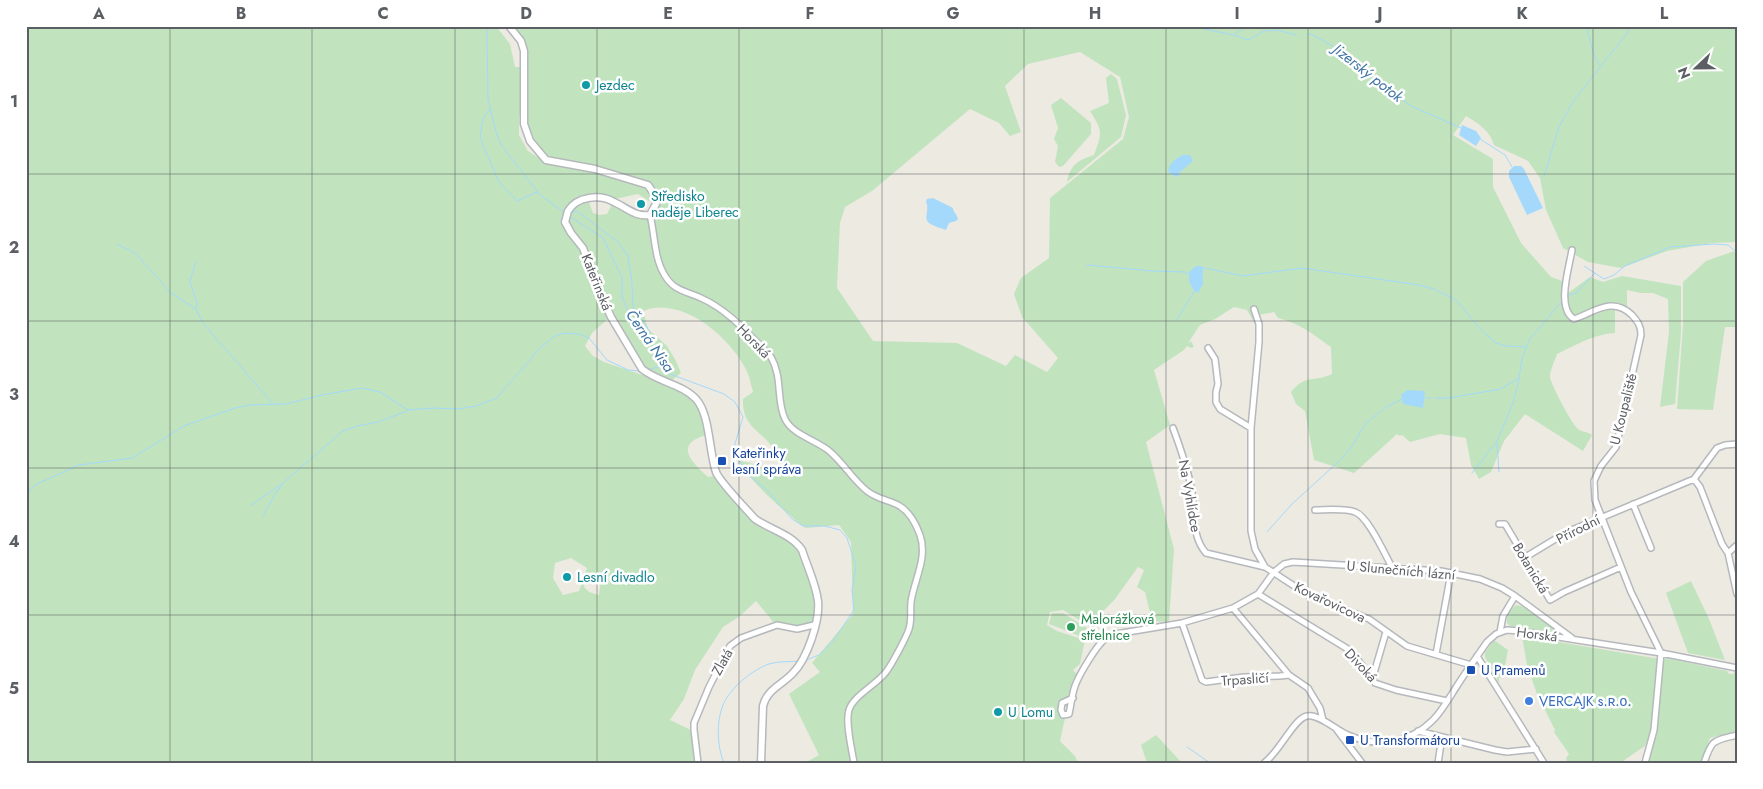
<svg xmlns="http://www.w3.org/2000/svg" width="1763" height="789" font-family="Jost,sans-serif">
  <rect width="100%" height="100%" fill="#edeae2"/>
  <path fill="#c1e4bf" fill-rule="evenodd" d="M26,26H496L510,44L515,67H522V107L519,117V135L528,151L545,162L595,172L646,187L652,195L654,204L638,194L615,199L601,195L583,197L563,219L581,249L609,318L592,333L585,346L593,356L604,362L648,377L688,395L695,401L699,409L706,435C673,445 692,462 708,477L714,476L754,521L762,527L788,539L800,551L815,600L814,621C798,630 791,627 775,624L756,601L740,616L723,627L695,670L684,699L670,720L693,731L694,763H26ZM571,558L587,568L579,591L563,595L553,578L555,563ZM591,572L601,579L599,595L589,592L584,587L585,576Z
    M513,26H1737V242L1712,243L1667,251L1621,268L1588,262L1563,248L1546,210L1540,178L1528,161L1494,145C1490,131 1478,123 1466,116L1453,135L1493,159V187L1521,243L1551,277L1565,282C1561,296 1560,307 1569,320L1576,322L1615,307V333C1594,334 1576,345 1557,354C1555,360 1550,370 1550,377C1551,385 1572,424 1578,429C1583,433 1587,431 1592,435L1583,451L1525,414L1504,441L1491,472L1479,479L1471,465L1466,438L1440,434L1410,442L1402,435L1399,436L1397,434L1330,495L1354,473L1314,460L1305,411L1296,404L1291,392C1307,373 1313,383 1332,374L1331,347C1311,333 1303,325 1278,318L1274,312L1258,315V321L1255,324L1247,310L1234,307L1215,319L1200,325L1188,343L1191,341L1194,347L1191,348L1187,346L1184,350L1154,370L1170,425L1146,442L1174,549L1169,622L1152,621L1145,592L1137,587L1144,570L1138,567L1115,599L1089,626L1063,610L1050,612L1047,625L1057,631L1085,640L1080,664L1073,670L1077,674L1071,694L1060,703L1058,713L1065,718L1060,741L1075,756L1078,763H805L819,755L789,694L820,672L812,663L853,614L851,542L839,525L806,528L801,525C779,506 754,486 738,460L757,465L765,470H781L783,464C780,457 775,450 770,444C756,428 742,424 743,399L753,392C751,386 750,379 748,374C733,339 682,295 643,311L648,329L667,346L676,361L681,373L671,381L651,372L640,360L603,294L585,246L573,231L570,224V214L576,207L589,202L593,213L599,215L607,214L612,204C625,213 636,220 652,218L659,205L657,192L649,183L596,166L547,156L528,141L524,134V126L527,108V50L523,39ZM1080,52L1120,77L1129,117L1123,139L1050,198L1049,258L1021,278L1014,294L1022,317L1058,358L1047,372L1015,355L1006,366L957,343L873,341L837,288L840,223L845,207L872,191L970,109L999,123L1010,136L1021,132L1005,86L1028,64Z
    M1111,74L1117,79L1126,115L1121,137L1067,182C1070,165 1078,160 1094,155C1102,133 1103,131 1090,111L1109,103L1106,78Z
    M1061,98L1091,123V134L1063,166L1059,167L1055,162L1058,146L1054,139L1058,128L1051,105Z
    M1737,250V327H1725L1713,410L1677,409L1683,325V282L1706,261Z
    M1622,276L1681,286V333L1675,404L1660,407L1669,332L1668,299L1653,293H1640L1627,290V307C1607,298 1593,311 1574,315C1568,308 1566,303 1568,293L1590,277L1603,282Z
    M1691,581L1709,619L1725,660L1688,653L1666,593Z
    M1516,605L1525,607L1558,631L1557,633L1510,626L1507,623C1506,615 1509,610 1516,605Z
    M1052,613H1063L1090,630L1085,638L1049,624Z
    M1522,636L1660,659L1651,732L1645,746L1620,763H1567L1566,758L1569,754L1554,732L1555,730L1537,694L1531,677H1529Z
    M1494,640L1508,650L1505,666L1506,675L1499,678V683L1485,657V652Z
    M1666,658L1727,671L1729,674H1733L1735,672H1737V731L1710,738L1701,763H1647L1664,660Z
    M1156,735L1182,763H1147L1141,745Z"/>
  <path fill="#a4d9fb" d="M1462,125L1476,131L1481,138L1476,146L1459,135Z
    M1183,155H1190L1193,161L1180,172L1178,177L1172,175L1168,171C1170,162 1175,159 1183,155Z
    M1514,166H1521L1524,169L1543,208L1527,215L1509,177V171Z
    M933,198L953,208C953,212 957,214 958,219L956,221L949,223L946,230C941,228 933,226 929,223C923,219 930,209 926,202L927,199Z
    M1196,266H1202C1204,271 1202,278 1203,284L1198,293L1194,291L1189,281V272Z
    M1407,390L1425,391L1423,408L1403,404L1401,395Z"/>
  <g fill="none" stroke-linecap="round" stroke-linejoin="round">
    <path stroke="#a4d9fb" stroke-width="1" d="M486,26L487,30L488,100L497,135L502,146L540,195L564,212
      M1190,26L1233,35
      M1246,26L1234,35L1248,40L1264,31L1277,30L1296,35
      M1586,26L1594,55L1599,65
      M1307,35L1311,34L1340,50L1347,60L1411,106L1461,128
      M490,111L489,110L483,119L480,138L499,182L517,201L537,192
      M1480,139L1505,155L1512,167
      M1544,176L1559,127L1574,100L1625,36L1631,26
      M570,213L577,211L619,243L628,256L632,283L633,307L650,332L647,336
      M569,216L603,238L622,278V296L627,310L670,374L724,394L735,402L743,417L734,447L737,457L747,474L767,490L792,519L803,526H825L840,530L847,538L856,566L852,590L854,610L833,641L819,655L806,660
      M117,244L135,253L171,293L196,309L202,322L273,404
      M1087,265L1152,271L1185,272L1188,274
      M1584,266L1604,279L1614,275L1625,266L1670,247L1714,244L1728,245L1734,250L1737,249
      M1202,270L1205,268L1243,276L1302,268L1419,285L1434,289L1456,300L1482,331L1496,343L1506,346L1526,347
      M1566,296L1576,293L1595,273
      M196,308L197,304L190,281L196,261
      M1176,321L1195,290
      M648,370L664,365
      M1423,398H1431
      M1435,398H1449L1501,389L1519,378L1522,359L1529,340L1562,301
      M1497,443L1499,472
      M1472,473L1497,441L1513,403L1519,379
      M26,494L35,485L79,465L132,458L184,426L235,408L250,405L286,404L322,395L362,388L380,392L408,410L433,408L458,409L476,406L497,398L539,349L555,336L564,333L579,334L589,338L607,360L628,370L639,371
      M250,506L283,483L343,431L357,426L378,422L407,411
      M263,516L275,494L282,485
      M1267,532L1292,504L1337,463L1350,449L1366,423L1386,407L1402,399
      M1187,747L1210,763
      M724,763C717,747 716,722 723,705C730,688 752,670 769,664C778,661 790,662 800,661"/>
    <g stroke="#b5b8bc" stroke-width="8">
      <path id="minor" d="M650,215C655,235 654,257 664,274C673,291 686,291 701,298C730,311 749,335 771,357C783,378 776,401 785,419C792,434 815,440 828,450C843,462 852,479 867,491C879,500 886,499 898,505C909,511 916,524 920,535C928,558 914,580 911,602C910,611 912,620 909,629C906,638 892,664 886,672C876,685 853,696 849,710C845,722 852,750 854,763
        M1572,250C1569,268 1556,308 1574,319C1595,312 1612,296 1632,315C1638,322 1641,326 1641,335L1616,447L1601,466L1594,481L1595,500L1631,592L1661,653
        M1254,309L1259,324V342L1251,428V531L1255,549L1265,567
        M1208,348L1215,359L1218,384L1216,392V402L1220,409L1251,428
        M1173,428C1180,447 1187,466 1191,487C1196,509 1190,535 1206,553L1265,567L1308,595L1369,619L1407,646L1471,665
        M1694,479L1700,487L1722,544L1728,553L1737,594
        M1694,479L1717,448L1725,445L1737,444
        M1633,504L1651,548
        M1315,510C1326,510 1345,508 1355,512C1368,516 1385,555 1392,567
        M1499,524H1505L1550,600L1564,592L1621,567
        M1728,553L1737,545
        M1524,558L1567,532L1694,479
        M1258,594L1351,651L1375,683L1396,690L1447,701
        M1233,608L1289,675L1308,688L1320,708L1323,720
        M1182,623L1202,680L1206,682L1244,677L1280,676L1289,675
        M1500,632L1503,616L1515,596
        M1436,654L1451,573
        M1477,656L1544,763
        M1372,680L1386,632
        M1073,698L1062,703L1061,710L1063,715L1069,714C1071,705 1072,694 1075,686C1079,675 1096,646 1105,639C1108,636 1112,635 1116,634L1182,623L1233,608L1258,594L1274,572L1284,564L1293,562L1441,571L1480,579L1502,588L1515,596L1572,638
        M1337,730L1362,763
        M1418,731L1495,750L1507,752L1536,749
        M698,763L694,730V723L709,687L730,646L741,638L777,625L797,629L814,625
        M1264,763C1279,753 1294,718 1307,716C1318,713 1337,731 1348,735C1377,748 1410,743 1433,720C1441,712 1448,700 1455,689C1465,673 1476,658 1487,642L1496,634L1507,630L1519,631L1661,653L1737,668
        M1438,763L1442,737
        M1645,763L1654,730L1661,653
        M1704,763C1712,739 1713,741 1737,735"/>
    </g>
    <g stroke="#b5b8bc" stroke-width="9">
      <path id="tertiary" d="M509,26L521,41L524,51V124L530,141L546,160L595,169L648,185L654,194L656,204L650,215C635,217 627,208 614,202C600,194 577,196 568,211C567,214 566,219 565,222L571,233L583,248L601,295L611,317L642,369C658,382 682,384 696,399C710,414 709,452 716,472C719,481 747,510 755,519C771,530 791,534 802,550C807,566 816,584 818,601C820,621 807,659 793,673C782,685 767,689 763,706L761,763"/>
    </g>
    <use href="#minor" stroke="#fff" stroke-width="5"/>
    <use href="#tertiary" stroke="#fff" stroke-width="6"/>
  </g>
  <path fill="none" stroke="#5b5e62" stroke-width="1" stroke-opacity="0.55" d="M170,26V763M312,26V763M455,26V763M597,26V763M739,26V763M882,26V763M1024,26V763M1166,26V763M1308,26V763M1451,26V763M1593,26V763M26,174H1737M26,321H1737M26,468H1737M26,615H1737"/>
  <g fill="#0f9aa8" stroke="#fff" stroke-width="2">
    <circle cx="586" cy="85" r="5"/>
    <circle cx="641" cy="204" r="5"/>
    <circle cx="567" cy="577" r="5"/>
    <circle cx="998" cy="712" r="5"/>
  </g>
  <g fill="#1a4fb4" stroke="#fff" stroke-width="2">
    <rect x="717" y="456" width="10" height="10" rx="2.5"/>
    <rect x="1466" y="665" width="10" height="10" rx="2.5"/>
    <rect x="1345" y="735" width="10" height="10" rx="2.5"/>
  </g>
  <circle fill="#2e9e5b" stroke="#fff" stroke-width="2" cx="1071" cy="627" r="5"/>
  <circle fill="#3f7fe0" stroke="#fff" stroke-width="2" cx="1529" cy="701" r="5"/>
  <g text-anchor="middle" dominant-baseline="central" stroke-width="5" stroke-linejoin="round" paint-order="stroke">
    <g font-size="14" fill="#0d838f" stroke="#fff" text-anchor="start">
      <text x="596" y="85">Jezdec</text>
      <text x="651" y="196">Středisko<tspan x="651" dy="16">naděje Liberec</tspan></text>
      <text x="577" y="577">Lesní divadlo</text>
      <text x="1008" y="712">U Lomu</text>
    </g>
    <g font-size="14" fill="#5b5e62" stroke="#fff">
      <text transform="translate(597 282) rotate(68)">Kateřinská</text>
      <text transform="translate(754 341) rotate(46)">Horská</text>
      <text transform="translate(1623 409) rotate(-76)">U Koupaliště</text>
      <text transform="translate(1190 496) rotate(80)">Na Vyhlídce</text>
      <text transform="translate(1578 529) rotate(-27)">Přírodní</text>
      <text transform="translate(1531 568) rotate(59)">Botanická</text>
      <text transform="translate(1401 570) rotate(5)">U Slunečních lázní</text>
      <text transform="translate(1330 602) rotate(25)">Kovařovicova</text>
      <text transform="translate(1537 634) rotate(7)">Horská</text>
      <text transform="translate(722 662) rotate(-61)">Zlatá</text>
      <text transform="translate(1361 665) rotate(47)">Divoká</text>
      <text transform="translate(1245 679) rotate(-4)">Trpasličí</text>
    </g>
    <g font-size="14" fill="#164399" stroke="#fff" text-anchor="start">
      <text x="732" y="453">Kateřinky<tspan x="732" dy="16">lesní správa</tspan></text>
      <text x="1481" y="670">U Pramenů</text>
      <text x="1360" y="740">U Transformátoru</text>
    </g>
    <g font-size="14" fill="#27864d" stroke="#fff" text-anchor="start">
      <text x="1081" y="619">Malorážková<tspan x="1081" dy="16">střelnice</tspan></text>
    </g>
    <g font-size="14" fill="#366cbe" stroke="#fff" text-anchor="start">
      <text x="1539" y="701">VERCAJK s.ʀ.ᴏ.</text>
    </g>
    <g font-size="15" font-style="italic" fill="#3f75a4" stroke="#fff">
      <text transform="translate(1368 73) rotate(38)">Jizerský potok</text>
      <text transform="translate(650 341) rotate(55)">Černá Nisa</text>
    </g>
  </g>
  <rect width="1763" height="789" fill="none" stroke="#ffffff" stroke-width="55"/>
  <g transform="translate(1696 68) rotate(248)" stroke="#ffffff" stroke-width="4" paint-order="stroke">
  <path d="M0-4L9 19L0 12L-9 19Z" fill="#5b5e62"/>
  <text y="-8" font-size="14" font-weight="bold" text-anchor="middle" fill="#5b5e62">N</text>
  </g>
  <rect x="28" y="28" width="1708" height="734" fill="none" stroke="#5b5e62" stroke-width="2"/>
  <g font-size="16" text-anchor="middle" font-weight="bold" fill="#5b5e62">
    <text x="99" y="19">A</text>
    <text x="241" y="19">B</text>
    <text x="383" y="19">C</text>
    <text x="526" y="19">D</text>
    <text x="668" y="19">E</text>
    <text x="810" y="19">F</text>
    <text x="953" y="19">G</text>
    <text x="1095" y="19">H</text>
    <text x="1237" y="19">I</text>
    <text x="1380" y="19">J</text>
    <text x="1522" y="19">K</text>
    <text x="1664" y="19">L</text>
    <text x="14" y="107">1</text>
    <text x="14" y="253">2</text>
    <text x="14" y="400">3</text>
    <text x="14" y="547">4</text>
    <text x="14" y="694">5</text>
  </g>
</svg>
